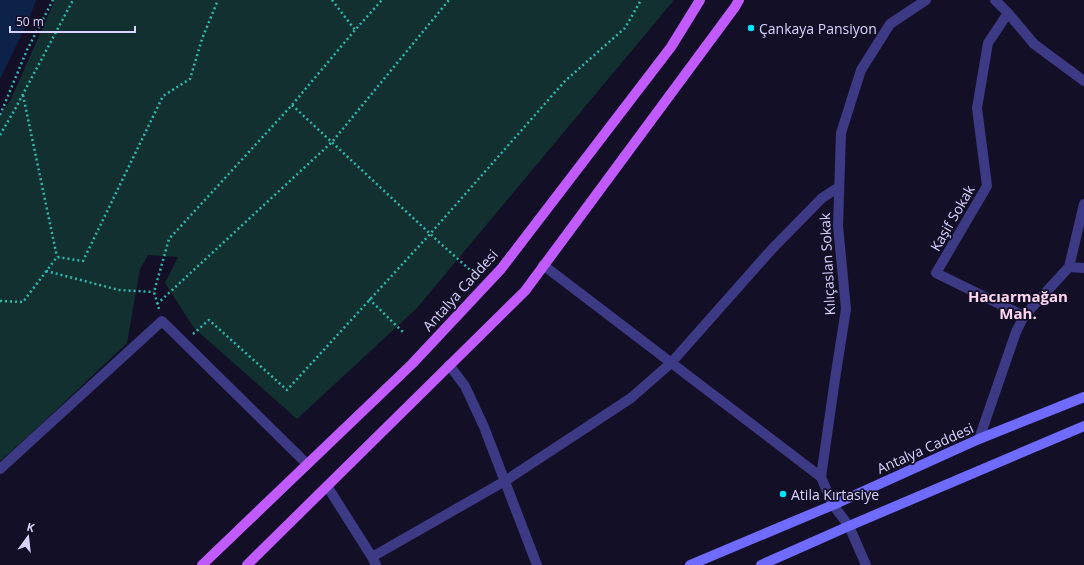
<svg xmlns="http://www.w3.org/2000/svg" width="1084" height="565" font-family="'Open Sans',sans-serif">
  <rect width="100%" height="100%" fill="#130f26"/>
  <path fill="#12302f" d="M55,0H674L417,308L297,419L194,328L165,283L178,257L148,255L140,269L127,343L36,429L0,461V115L11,99Z"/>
  <path fill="#0c2248" d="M0,0H36L29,19L0,79Z"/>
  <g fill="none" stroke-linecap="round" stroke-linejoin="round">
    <path stroke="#2fb8b0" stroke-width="2.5" stroke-dasharray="2 3" stroke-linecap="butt" d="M332,0L355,30
      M23,95L57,257
      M292,105L440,243L478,277
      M0,115L27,50L53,0
      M0,135L14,111L73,0
      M46,271L119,290L154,292
      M369,299L404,333
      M0,301L23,302L57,257L83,261L163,96L190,79L202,39L218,0
      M157,304L332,142L449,0
      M159,309L154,292L169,239L292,105L355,30L382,0
      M193,334L209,320L287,390L430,234L565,81L625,28L641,0"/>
    <path stroke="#3d3a85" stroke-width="10" d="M995,0L1008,13L1034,44L1084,81
      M1008,13L988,43L977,108L987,186L936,273L1024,316
      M543,265L821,477
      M1069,267L1084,268
      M449,365L465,386L484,427L537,565
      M979,439L1016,332L1024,316L1069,267L1084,204
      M0,469L162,321L307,464
      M327,486L372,557L376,565
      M372,557L505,481L631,398L671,363L772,249L822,198L839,187
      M866,565L849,526L833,505L821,477L835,379L846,309L838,226L841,133L861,70L890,24L926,0"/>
    <path stroke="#6f6bff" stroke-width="10" d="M690,565L833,505L979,439L1084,397
      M761,565L849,526L1084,426"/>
    <path stroke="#c25bff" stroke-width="10" d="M202,565L412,364L501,269L671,47L700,0
      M247,565L525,291L735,7L739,0"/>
  </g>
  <g fill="#00e5ff" stroke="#130f26" stroke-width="1.5">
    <circle cx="751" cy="28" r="4"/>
    <circle cx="783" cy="494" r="4"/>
  </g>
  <g text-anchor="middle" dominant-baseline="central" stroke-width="3.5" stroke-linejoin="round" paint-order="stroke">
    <g font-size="14" fill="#d9d4ff" stroke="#130f26" text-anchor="start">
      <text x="759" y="28">Çankaya Pansiyon</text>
      <text x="791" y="494">Atila Kırtasiye</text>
    </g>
    <g font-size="14" fill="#d9d4ff" stroke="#130f26">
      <text transform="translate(952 218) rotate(-60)">Kaşif Sokak</text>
      <text transform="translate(827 264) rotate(-93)">Kılıçaslan Sokak</text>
      <text transform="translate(460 290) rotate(-48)">Antalya Caddesi</text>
      <text transform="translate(925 448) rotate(-24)">Antalya Caddesi</text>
    </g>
    <g font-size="15" font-weight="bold" fill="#ffd6f0" stroke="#130f26">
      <text x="1018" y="296">Hacıarmağan<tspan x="1018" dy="17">Mah.</tspan></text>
    </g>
  </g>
  <g transform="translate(28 537) rotate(15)" stroke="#130f26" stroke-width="3" paint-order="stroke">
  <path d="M0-3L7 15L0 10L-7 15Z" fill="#d9d4ff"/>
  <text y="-6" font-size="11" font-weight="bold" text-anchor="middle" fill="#d9d4ff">K</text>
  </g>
  <path d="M10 26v6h125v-6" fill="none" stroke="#d9d4ff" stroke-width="2"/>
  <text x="16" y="26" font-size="12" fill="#d9d4ff" stroke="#130f26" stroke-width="3" paint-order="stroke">50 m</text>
</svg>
